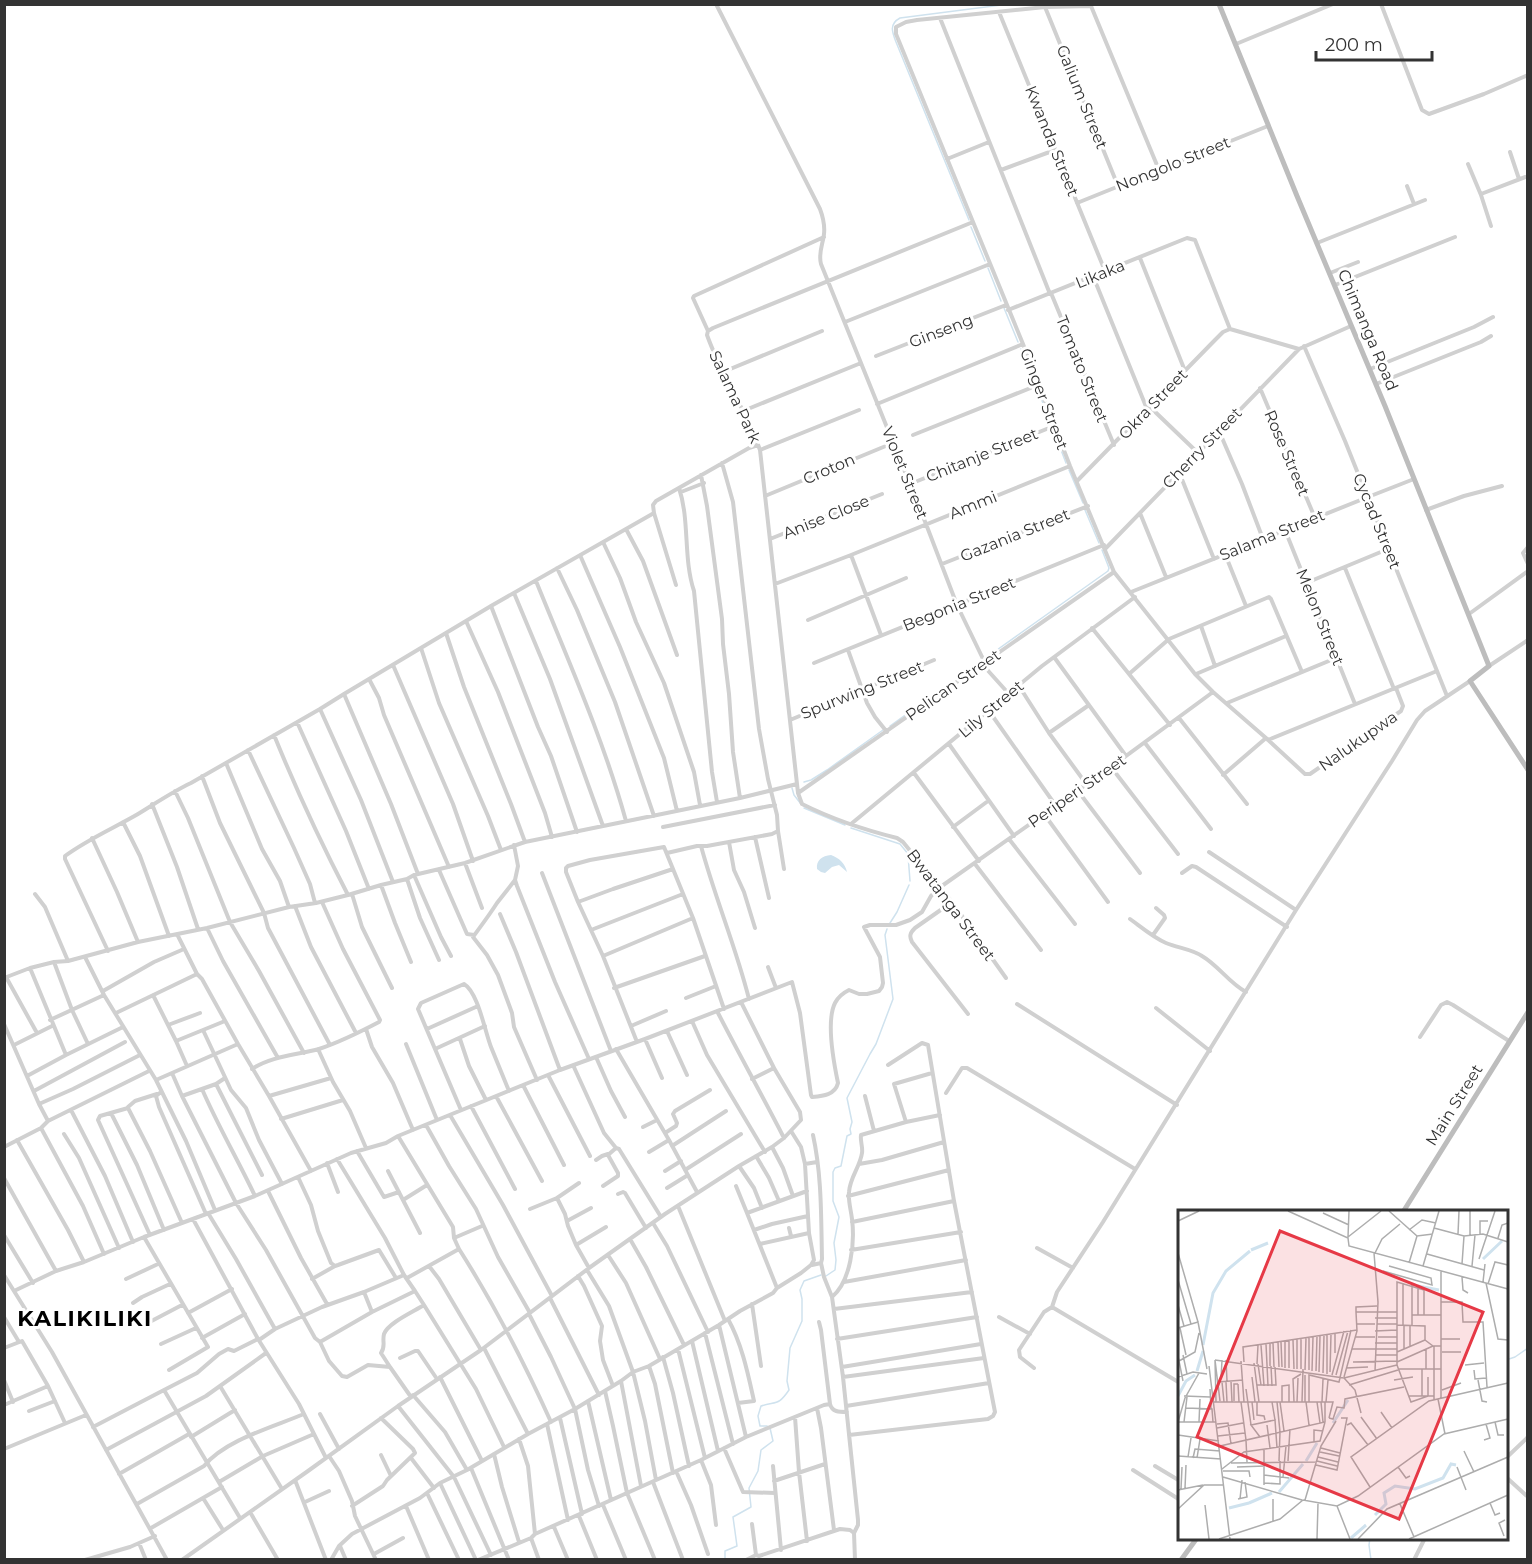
<svg xmlns="http://www.w3.org/2000/svg" width="1532" height="1564" font-family="Montserrat,sans-serif">
  <rect width="100%" height="100%" fill="#fff"/>
  <path fill="#cfe2ee" d="M831,855C839,858 845,863 847,872L839,865L832,867L825,873L821,872L817,869C816,860 822,856 831,855Z"/>
  <g fill="none" stroke-linecap="round" stroke-linejoin="round">
    <path stroke="#cfe2ee" stroke-width="1.5" d="M969,220L896,42C892,32 889,24 900,18L1009,4
      M971,227L985,261
      M988,268L1001,301
      M1004,308L1018,342
      M1021,349L1035,383
      M1037,389L1051,422
      M1053,429L1066,463
      M1069,470L1083,503
      M1085,510L1099,543
      M987,657L1108,571L1109,568L1102,550
      M890,726L951,682
      M804,782L811,780L827,770L883,730
      M792,788L794,795L801,804
      M804,808L845,825
      M851,828L900,844L935,887
      M908,855L910,881
      M890,923L897,912L909,885
      M826,1276L835,1270L836,1260L834,1243L839,1217L833,1201V1172L835,1168L841,1166L847,1136L851,1134L850,1129L852,1122L847,1098L870,1054L876,1044L893,999L885,935L887,929
      M1506,1360L1515,1357L1528,1348
      M1370,1538L1369,1545L1371,1560
      M725,1560V1551L737,1546L733,1517L751,1507L749,1488L758,1471L761,1450L773,1441L770,1428L767,1426H760L758,1416L761,1406C777,1401 778,1406 789,1390L787,1381L790,1348L802,1321V1299L800,1290L804,1281L821,1275"/>
    <path stroke="#d0d0d0" stroke-width="4" d="M716,4L820,209C823,217 825,225 824,234C823,244 818,253 821,264L926,524L957,605L985,663
      M1381,4L1422,110L1429,114L1484,94L1528,75
      M1045,7L1118,186
      M999,12L1105,271
      M940,18L1050,294
      M1236,44L1333,4
      M1510,152L1519,179
      M947,159L989,142
      M1468,164L1481,195L1491,226
      M1001,170L1055,150
      M1159,170L1091,6L1045,7L917,20L906,22L896,27V34L1023,344L1070,466L1114,572L1195,674L1213,692L1266,738L1305,774H1310L1401,711L1403,706L1396,688
      M1407,186L1414,204
      M1481,194L1528,176
      M1077,203L1268,126
      M973,222L713,328L708,331L707,335C721,375 746,410 760,450L798,793L1114,572
      M1317,243L1425,200
      M1140,258L1185,371
      M1330,273L1358,262
      M1093,276L1147,409
      M1335,285L1455,237
      M1051,293L1114,445
      M1008,310L1187,238L1195,240L1230,329
      M845,322L990,264
      M1230,329L1299,349L1351,326
      M708,331L693,298L694,296L824,237
      M1304,346L1345,441L1447,696
      M876,356L1006,305
      M1370,369L1474,327L1493,317
      M723,372L822,331
      M1376,384L1481,342L1491,336
      M1260,388L1315,518
      M877,404L1023,344
      M1150,407L1198,453
      M743,411L861,363
      M1219,431L1242,484L1263,539
      M913,435L1038,385
      M760,450L859,410
      M1179,472L1214,559
      M701,475L707,506L722,619L723,644L729,694L733,752L740,798
      M1077,481L1215,340L1223,332L1230,329
      M910,484L1054,426
      M679,488C690,521 683,558 694,591L712,772L717,802
      M681,492L704,483
      M765,496L893,443
      M1426,510L1464,496L1502,486
      M1140,513L1166,577
      M626,529L643,561L677,655
      M1285,530L1355,704
      M770,539L882,494
      M603,542L620,578L636,622L664,683L694,772L700,805
      M1528,547L1523,553L1528,564
      M1105,549L1299,349
      M1225,554L1246,606
      M580,555L620,647L664,758L677,811
      M851,555L881,635
      M942,564L1088,506
      M557,568L577,610L615,702L654,816
      M1345,568L1394,689
      M536,581C568,660 603,738 626,821
      M1306,583L1388,549
      M775,584L851,555L1070,466
      M676,585L654,513L653,505L656,501L749,448L758,445
      M1131,592L1368,497L1414,479
      M514,593L550,679L603,826
      M491,606L538,727L551,756L577,832
      M1469,614L1528,571
      M808,620L906,578
      M466,621L498,692L545,813L552,837
      M1201,626L1215,666
      M1092,628L1170,725
      M446,633L464,687L511,804L525,842
      M421,648L439,703L488,816L501,850
      M848,650L867,703L875,717L887,732
      M1054,657L1126,756
      M814,663L1104,545
      M982,664L1009,694
      M393,665L453,804L473,861
      M1489,666L1528,640
      M1129,674L1169,639L1269,597L1271,599L1302,672
      M1196,674L1286,636
      M369,679L379,698L384,715L449,867
      M1019,686L1049,733L1087,785
      M344,694L391,804L418,874
      M1227,703L1336,658
      M320,709L361,800L393,882
      M989,711L1056,806
      M1179,718L1247,804
      M790,720L934,660
      M297,722L346,831L369,889
      M1049,733L1089,705
      M274,735C296,789 321,843 348,895
      M1268,740L1437,671
      M1145,743L1211,829
      M949,744L1014,836
      M248,750L294,848L310,884L315,903
      M226,763L262,849L280,881L289,907
      M1111,767L1178,854
      M914,773L979,861
      M1223,775L1266,738
      M202,776L220,823L264,913
      M175,791L188,818L230,922L259,971L304,1053
      M1078,791L1140,873
      M798,793L802,804C832,819 865,830 897,838L903,842L952,902L1006,978
      M152,804L177,867L198,929
      M1044,814L1108,902
      M123,822L140,856L169,936
      M851,824L1042,666L1135,597
      M663,827L775,805
      M953,827L988,801
      M778,831L784,869
      M755,837L769,898
      M92,838L117,892L138,942
      M1009,839L1075,924
      M729,842L734,870L744,892L755,928
      M514,845L518,866L515,880L517,886L555,982L589,1059
      M701,846C715,898 736,947 749,999
      M1209,852L1296,910
      M667,853L697,846H707L772,834L778,831L777,815L768,779L759,729L733,502L722,463
      M465,863L482,908
      M975,864L1041,950
      M439,870L467,934L474,935
      M542,873L611,1051
      M1182,873L1192,866L1196,867L1287,927
      M414,875L441,937L451,956
      M407,879L420,918L439,960
      M515,880L497,903C490,914 481,926 473,937L487,955L498,975L512,1013L514,1027L537,1080
      M381,885L395,923L411,962
      M35,894L45,907L68,961
      M352,894L362,927L392,988
      M578,902L613,889L673,869
      M952,902L915,928C910,933 909,936 912,942L968,1014
      M295,906L311,947L356,1033
      M264,913L268,928L277,945L330,1045
      M500,914L516,952L560,1070
      M1130,919C1141,927 1154,938 1166,943C1178,948 1191,949 1202,956C1219,966 1229,983 1246,992
      M207,928L223,961L278,1058
      M591,930L683,894
      M177,934L197,974L202,979L238,1044L269,1096L311,1171
      M1153,935L1165,918L1164,915L1156,908
      M108,951L65,859V856C88,839 114,828 138,814C156,803 172,792 191,783L320,709L344,694L491,606L654,513
      M603,956L693,918
      M85,957L104,995L156,1080L186,1141L215,1210
      M54,962L72,1010L88,1044
      M768,967L776,988
      M30,968L66,1055
      M6,977L37,1033
      M4,978L30,968L54,962L68,961L138,942L207,928L289,907L316,903L348,895L381,885L407,879L414,875L465,863L525,842L740,798L797,784
      M614,988L705,956
      M103,991L154,962L184,949
      M153,995L176,1041L225,1021
      M686,998L716,986
      M1017,1004L1177,1105
      M1156,1008L1210,1051
      M717,1011C739,1054 762,1095 784,1138
      M116,1013L197,974
      M50,1020L104,995
      M692,1021L707,1055L765,1152
      M4,1024L39,1104L48,1121
      M168,1025L200,1013
      M631,1026L666,1011
      M366,1029L372,1047L393,1083L413,1130
      M427,1029L478,1006
      M203,1030L231,1090L246,1108L259,1140L282,1184
      M667,1031L687,1075
      M1420,1037L1441,1005L1447,1002L1453,1005L1509,1041
      M460,1039L469,1066L486,1100
      M645,1039L662,1078
      M176,1041L187,1066
      M637,1042L603,956L578,902L566,872V868L568,866L590,860L664,847L693,918L724,1009
      M406,1044L437,1120
      M14,1045L52,1026
      M318,1049L333,1082L350,1111L366,1148
      M435,1049L485,1026
      M616,1049L669,1140L697,1192
      M596,1057L611,1091L625,1117
      M573,1065L604,1133L616,1148
      M252,1069C271,1056 297,1055 319,1049C340,1042 360,1032 379,1022L380,1020L343,949L322,902
      M172,1073L182,1096L216,1084L225,1078
      M548,1075L590,1156
      M27,1076L66,1055L123,1027
      M752,1079L774,1068
      M156,1080L238,1044
      M4,1083V1088
      M216,1084L262,1175
      M523,1085L564,1165
      M202,1089C218,1126 238,1160 255,1196
      M34,1091L125,1042
      M161,1092L156,1096L159,1107L206,1214
      M946,1093L962,1068H967L1135,1169
      M182,1096L236,1203L266,1250L315,1338L320,1342
      M269,1096L331,1078
      M496,1096L542,1181
      M865,1096L874,1131
      M39,1104L73,1089L140,1055
      M471,1106L515,1189
      M128,1107L135,1101L157,1094
      M71,1110L105,1176L133,1242
      M461,1110L418,1009L421,1003L464,984C478,992 485,1032 491,1047C497,1062 503,1076 509,1091
      M111,1113L137,1165L164,1230
      M450,1115L503,1205L552,1296
      M281,1119L343,1100
      M906,1122L894,1084L932,1073
      M426,1125L449,1166L476,1209L498,1257L530,1313
      M643,1127L657,1120
      M41,1128L83,1206L104,1254
      M665,1133L676,1126L677,1123L673,1114L675,1111L710,1090
      M64,1134L79,1158L119,1248
      M398,1136L453,1227L454,1238L459,1249
      M17,1140L68,1230L84,1262
      M672,1146L726,1111
      M4,1147L41,1128L48,1121L149,1071
      M772,1147L783,1168L793,1196
      M357,1151L384,1197L399,1192
      M649,1152L669,1140
      M756,1156L769,1178L779,1201
      M337,1159L385,1238L404,1275L415,1291L372,1312L320,1342L329,1361L342,1376L347,1377L368,1365L390,1367L411,1397
      M596,1160L602,1156L608,1154
      M327,1163L338,1192
      M805,1164L817,1162
      M859,1164L882,1160L944,1142
      M739,1166L754,1188L762,1208
      M685,1170L741,1134
      M388,1171L420,1233
      M665,1171L681,1161
      M298,1177L311,1205L318,1231L331,1263L335,1266L338,1265L379,1250L396,1278
      M4,1178L56,1271
      M579,1183L557,1198L565,1214L568,1226L576,1245L589,1268
      M603,1186L618,1176V1173L608,1155L616,1148L619,1149L661,1217
      M736,1186L747,1213
      M667,1188L688,1175
      M268,1191L301,1258L327,1304
      M618,1194L623,1192L625,1193L646,1228
      M848,1196L949,1170
      M403,1200L427,1185
      M678,1206L725,1321
      M530,1209L557,1198
      M208,1213L236,1259L275,1329
      M193,1219L258,1339L299,1404L326,1458
      M567,1221L591,1208
      M852,1222L954,1201
      M653,1223L667,1246L708,1332
      M789,1228L791,1236
      M754,1230L772,1224L808,1216
      M4,1235L33,1283
      M150,1235L98,1120L100,1116L128,1108L150,1151L182,1223
      M144,1237L208,1347L169,1370
      M454,1238L482,1226
      M630,1239L646,1267L684,1345
      M760,1244L809,1233
      M576,1245L606,1227
      M1037,1248L1073,1268
      M851,1250L961,1232
      M608,1255L626,1283L660,1359
      M821,1263L824,1277L832,1297
      M812,1265L821,1263L822,1259C821,1218 822,1176 813,1135
      M429,1266L439,1279L481,1350
      M587,1270L609,1306L633,1372L645,1421L656,1480
      M4,1275L52,1352L167,1560
      M578,1276L584,1286L602,1326L600,1341L603,1360L613,1386
      M407,1278L459,1249C494,1304 524,1362 551,1422
      M126,1279L158,1264
      M312,1279L335,1266
      M844,1282L966,1260
      M777,1288L747,1213L807,1191
      M14,1291L56,1271L84,1262L144,1237L255,1196L351,1153L386,1143L398,1136L560,1070L645,1039L792,982L800,1013L811,1095L812,1097C823,1096 835,1095 838,1083C834,1064 826,1021 835,1003C838,997 843,993 849,990L859,994H867L879,991L882,987L883,983L880,957L864,927L870,925H896L910,920L922,912L931,896L939,888L1111,767L1213,692
      M364,1292L372,1312
      M550,1298L599,1395
      M133,1303L142,1297L170,1284
      M752,1304L761,1366
      M424,1305L476,1389L504,1447
      M834,1309L972,1292
      M188,1313L232,1289
      M529,1314L551,1357L575,1409L588,1470L599,1506
      M4,1317L19,1342
      M999,1317L1030,1334
      M728,1319C742,1344 748,1374 754,1401L738,1403
      M819,1322L821,1330L830,1404
      M719,1325L746,1437
      M142,1326L182,1305
      M705,1333L733,1444
      M202,1338L245,1314
      M837,1339L977,1317
      M259,1340L275,1329L322,1307L364,1292L404,1275
      M692,1341L718,1451
      M161,1344L196,1328
      M4,1348L22,1341L48,1386L65,1423
      M484,1348L528,1434
      M678,1349L705,1458
      M663,1357L673,1393L689,1466
      M400,1358L415,1351H418L437,1379
      M649,1366L655,1384L673,1473
      M390,1367L381,1353C386,1346 382,1342 384,1334C388,1323 413,1312 424,1305L415,1291
      M842,1367L981,1344
      M1034,1368L1020,1357L1019,1350L1044,1312L1052,1307
      M440,1377L482,1461
      M843,1377L984,1358
      M4,1380L13,1402
      M621,1381L641,1486
      M1180,1383L1052,1307L1057,1292L1103,1222L1296,910L1392,761L1417,720L1425,711L1470,681
      M220,1386L282,1489
      M164,1390L197,1373L219,1354L228,1349L234,1351L258,1339
      M605,1391L613,1426L627,1493L655,1560
      M413,1395L445,1432L467,1470
      M588,1401L611,1500
      M4,1405L48,1386
      M398,1406L454,1477L491,1555
      M846,1406L989,1383
      M817,1408L821,1428L834,1530
      M29,1411L55,1401
      M320,1414L339,1449
      M795,1417L799,1472L807,1541
      M560,1418L582,1514
      M547,1424L568,1520
      M93,1427L164,1390L240,1518
      M849,1435L988,1419L993,1416L995,1412L954,1201L928,1045L922,1043L888,1065
      M191,1437L235,1410
      M519,1439L528,1466L535,1534
      M724,1448L743,1492L775,1493
      M4,1449L86,1415
      M106,1450L206,1396L266,1353
      M494,1454L502,1487L519,1542
      M381,1455L391,1476
      M329,1456L339,1471L352,1501L355,1516L376,1560
      M411,1458L434,1488
      M1506,1458L1528,1437
      M701,1460L711,1485L716,1525
      M773,1466L781,1550
      M1155,1466L1180,1481
      M471,1468L509,1560
      M1133,1470L1180,1500
      M676,1471L691,1505L708,1554
      M119,1474L189,1434
      M1506,1477L1528,1497
      M295,1480L326,1560
      M774,1481L825,1464
      M219,1482L263,1456L314,1434
      M653,1482L683,1560
      M440,1483L476,1560
      M427,1493L459,1560
      M203,1498L223,1530
      M305,1502L329,1491
      M137,1504L204,1466C225,1440 273,1427 304,1414
      M603,1505L626,1560
      M352,1506L383,1486L387,1480L415,1453L413,1449L381,1418
      M406,1506L429,1560
      M250,1512L278,1560
      M579,1516L597,1560
      M752,1524L756,1555L759,1556L840,1529L850,1530L854,1533
      M554,1527L568,1560
      M151,1528L222,1487
      M531,1538L539,1560
      M139,1543L146,1560
      M340,1546L346,1560
      M374,1554L403,1538
      M85,1560L130,1547L155,1536
      M182,1560L308,1471L398,1406L481,1350L589,1268L665,1214L739,1166L772,1147L784,1138L801,1120L800,1112L774,1068L741,1002
      M331,1560L339,1546L352,1534L420,1498L440,1483L467,1470L528,1434L575,1409L621,1381L633,1372L649,1366L719,1325L740,1311L773,1293L777,1288L801,1273L811,1265L814,1260L809,1233L805,1164L801,1147L791,1131
      M478,1560L531,1538L535,1534L701,1460L746,1437L824,1405L830,1404C832,1412 839,1412 847,1412
      M746,1560L756,1555
      M855,1560L854,1533L858,1525V1520L843,1377L832,1297C851,1281 855,1243 852,1219C851,1210 848,1201 849,1192C850,1177 860,1167 862,1153C863,1147 860,1141 861,1135L906,1122L940,1115
      M1414,1560L1425,1538"/>
    <path stroke="#bdbdbd" stroke-width="5" d="M1219,4L1297,196L1385,406L1489,666L1470,681L1528,770
      M1403,1212L1528,1012
      M1181,1560L1197,1538"/>
  </g>
  <g text-anchor="middle" dominant-baseline="central" stroke-width="6" stroke-linejoin="round" paint-order="stroke">
    <g font-size="16" fill="#333" stroke="#fff">
      <text transform="translate(1082 97) rotate(68)">Galium Street</text>
      <text transform="translate(1052 141) rotate(68)">Kwanda Street</text>
      <text transform="translate(1173 164) rotate(-22)">Nongolo Street</text>
      <text transform="translate(1100 274) rotate(-22)">Likaka</text>
      <text transform="translate(1368 330) rotate(67)">Chimanga Road</text>
      <text transform="translate(941 331) rotate(-21)">Ginseng</text>
      <text transform="translate(1082 369) rotate(68)">Tomato Street</text>
      <text transform="translate(735 397) rotate(65)">Salama Park</text>
      <text transform="translate(1044 399) rotate(69)">Ginger Street</text>
      <text transform="translate(1153 404) rotate(-46)">Okra Street</text>
      <text transform="translate(1202 448) rotate(-46)">Cherry Street</text>
      <text transform="translate(1287 453) rotate(67)">Rose Street</text>
      <text transform="translate(982 455) rotate(-22)">Chitanje Street</text>
      <text transform="translate(829 469) rotate(-23)">Croton</text>
      <text transform="translate(905 473) rotate(68)">Violet Street</text>
      <text transform="translate(973 505) rotate(-22)">Ammi</text>
      <text transform="translate(826 517) rotate(-22)">Anise Close</text>
      <text transform="translate(1377 521) rotate(68)">Cycad Street</text>
      <text transform="translate(1015 535) rotate(-22)">Gazania Street</text>
      <text transform="translate(1272 535) rotate(-22)">Salama Street</text>
      <text transform="translate(959 604) rotate(-22)">Begonia Street</text>
      <text transform="translate(1320 617) rotate(68)">Melon Street</text>
      <text transform="translate(953 685) rotate(-35)">Pelican Street</text>
      <text transform="translate(862 690) rotate(-22)">Spurwing Street</text>
      <text transform="translate(991 709) rotate(-40)">Lily Street</text>
      <text transform="translate(1358 741) rotate(-35)">Nalukupwa</text>
      <text transform="translate(1077 791) rotate(-35)">Periperi Street</text>
      <text transform="translate(951 905) rotate(53)">Bwatanga Street</text>
      <text transform="translate(1454 1105) rotate(-58)">Main Street</text>
    </g>
    <g font-size="22" font-weight="bold" letter-spacing="1.5" fill="#000" stroke="#fff">
      <text x="85" y="1318">KALIKILIKI</text>
    </g>
  </g>
  <g transform="translate(1178 1210)">
    <rect width="330" height="330" fill="#fff"/>
    <path fill="none" stroke="#cfe2ee" stroke-width="3" d="M73,40L90,33M305,49L324,31M240,76L261,80M25,135L35,83L48,61L72,41M19,161L25,141M0,186L8,171L17,165M155,213L170,190M128,251L139,233M101,282L125,254M71,293L94,283M51,298L71,293M197,305L208,294L206,283L217,276L237,279L265,268L273,254L278,255M173,328L188,315"/>
    <path fill="none" stroke="#adadad" stroke-width="1.5" d="M110,1L170,28L171,36L330,79M211,1L239,26L255,24M292,1V26M145,3L171,15M0,11L21,1M256,18L286,26L305,24L330,32M231,20L244,10L258,13M280,24L281,1M302,24V11H310M170,27L203,1M170,27L171,1M320,28L324,15L330,13M0,43L20,112L0,118M196,43L200,92L197,161M197,43L204,29L222,14M249,44L306,60M301,49L317,1M231,53L239,26M284,54L286,26M245,56L261,1M294,56L297,25M205,61L254,75L253,68L211,56M263,61V188M284,67L285,80L290,83M0,70L13,114M305,72L307,54M308,73L320,129L330,130M310,74L317,52L330,55M234,75V115M240,77V105M263,92H284L285,112H305L309,177M0,95L6,116M178,102V97L199,96M234,105H263M246,105V80L219,72V155L233,192L250,186M197,108H219M20,112L29,159M179,114H197M199,114H219M219,115L247,116V130M225,115V73M226,115V139M232,115V136M2,118L8,145M197,121L219,120M157,124V143M177,127H197M200,127H219M119,129V159M263,129H282M111,130V158M115,130L116,159M247,130L255,136H263M107,131V158M100,132L101,157M103,132L104,157M92,133V156M95,133L96,157M197,133H219M88,134L89,155M83,135L86,176M256,136V190M174,139H219M248,139V159M219,142L247,130M264,142H283M5,145L9,164M197,145H219M0,146L5,171M37,150L166,168L219,155M37,150L38,192M37,150L42,191M48,150L49,171M1,151L17,142L21,123M63,151L66,192M66,152L65,137L179,120M175,152L219,151M219,152L255,136M76,153L81,192M79,154L80,135M80,154L83,175M89,155L90,176M287,155L306,153M31,156L52,329M93,156L94,176M168,158L190,157M123,159V129M220,159H263M244,159V186M127,160L128,128M131,160V127M296,160L297,169L308,168M134,161L135,127M138,161L139,126M141,162L142,126M152,162L153,124M145,163L146,125M149,164V125M154,165L166,121M158,165L170,121M0,167L15,162L29,164M74,167L77,192M166,167L179,121L178,102H219M250,167V186M166,168L177,180L183,203M43,169L44,150M216,170L235,167M300,170L304,191L309,192M53,171L54,192M40,172L65,170M44,172L46,192M48,172L49,192M60,174L61,192M79,175H98L97,157M171,175L220,160M32,179L33,199M68,179L73,215M264,180L283,173M6,186L32,187M230,186H256M260,189L267,224M56,191V174H60M36,192H155L151,208M63,192L68,230M74,192L76,210M79,192V205L86,206L87,210M94,192L97,210M99,192L102,222M102,192L106,221M104,192V176L111,175V192M116,192L115,169L123,164M119,192L120,168M124,192L125,159M127,192V165M128,192L131,215M131,192V165L161,172L173,120M139,192L142,213M143,192L145,212M144,192L145,169M148,192L150,170M8,198L34,199L35,212M203,202L214,218M183,207L199,229M151,208L155,209L159,197L166,198L167,189L226,177M0,212L7,188L21,163M0,212H38M6,212L9,187M21,212L22,189M317,212L320,225H326M39,214L50,213L53,234M89,215L92,238M169,215L173,213L190,235M39,218L65,213M0,225L41,231M40,226L67,223M82,227L73,215L97,210L99,238M68,230L69,252M306,230L312,228L308,214M136,232V220L145,221M42,236L147,212V192M143,238L162,243M286,241L296,262M142,242L161,246M0,246L43,249M10,247L13,228M140,247L160,252M15,248L17,239L42,241M19,248L22,229M101,251L102,222M110,251L112,219M139,251L159,256M53,253L139,252M138,255L159,260L169,208H163M59,257L87,256M220,257L228,268L232,266M279,257L288,280M44,259L66,242L142,231L147,212M45,261H71L72,267M86,265L111,268M45,267L124,290M105,267L108,236M86,273L102,274V251M86,275V239M192,277L173,247L251,191L330,173M7,278L8,255M3,279L4,257M0,280L25,275M60,289L69,287L67,272M62,289L64,270M127,290L143,236L158,211M312,293L317,305L322,303M222,294L236,327M27,295L31,329M159,296L172,329M0,299L26,275H46M95,311V289M326,326L321,313L327,310M41,329L102,309L125,290L159,296L180,286L266,224L330,209M139,329L140,293M180,329L209,299L330,247M231,329L330,285"/>
    <path fill="#e63946" fill-opacity="0.15" stroke="#e63946" stroke-width="3" d="M102,21L305,102L221,309L19,227Z"/>
    <rect width="330" height="330" fill="none" stroke="#333" stroke-width="3"/>
  </g>
  <rect width="1532" height="1564" fill="none" stroke="#333333" stroke-width="12"/>
  <path d="M1316 51v9h116v-9" fill="none" stroke="#333333" stroke-width="3"/>
  <text x="1325" y="51" font-size="18" fill="#333333" stroke="#ffffff" stroke-width="4.5" paint-order="stroke">200 m</text>
</svg>
